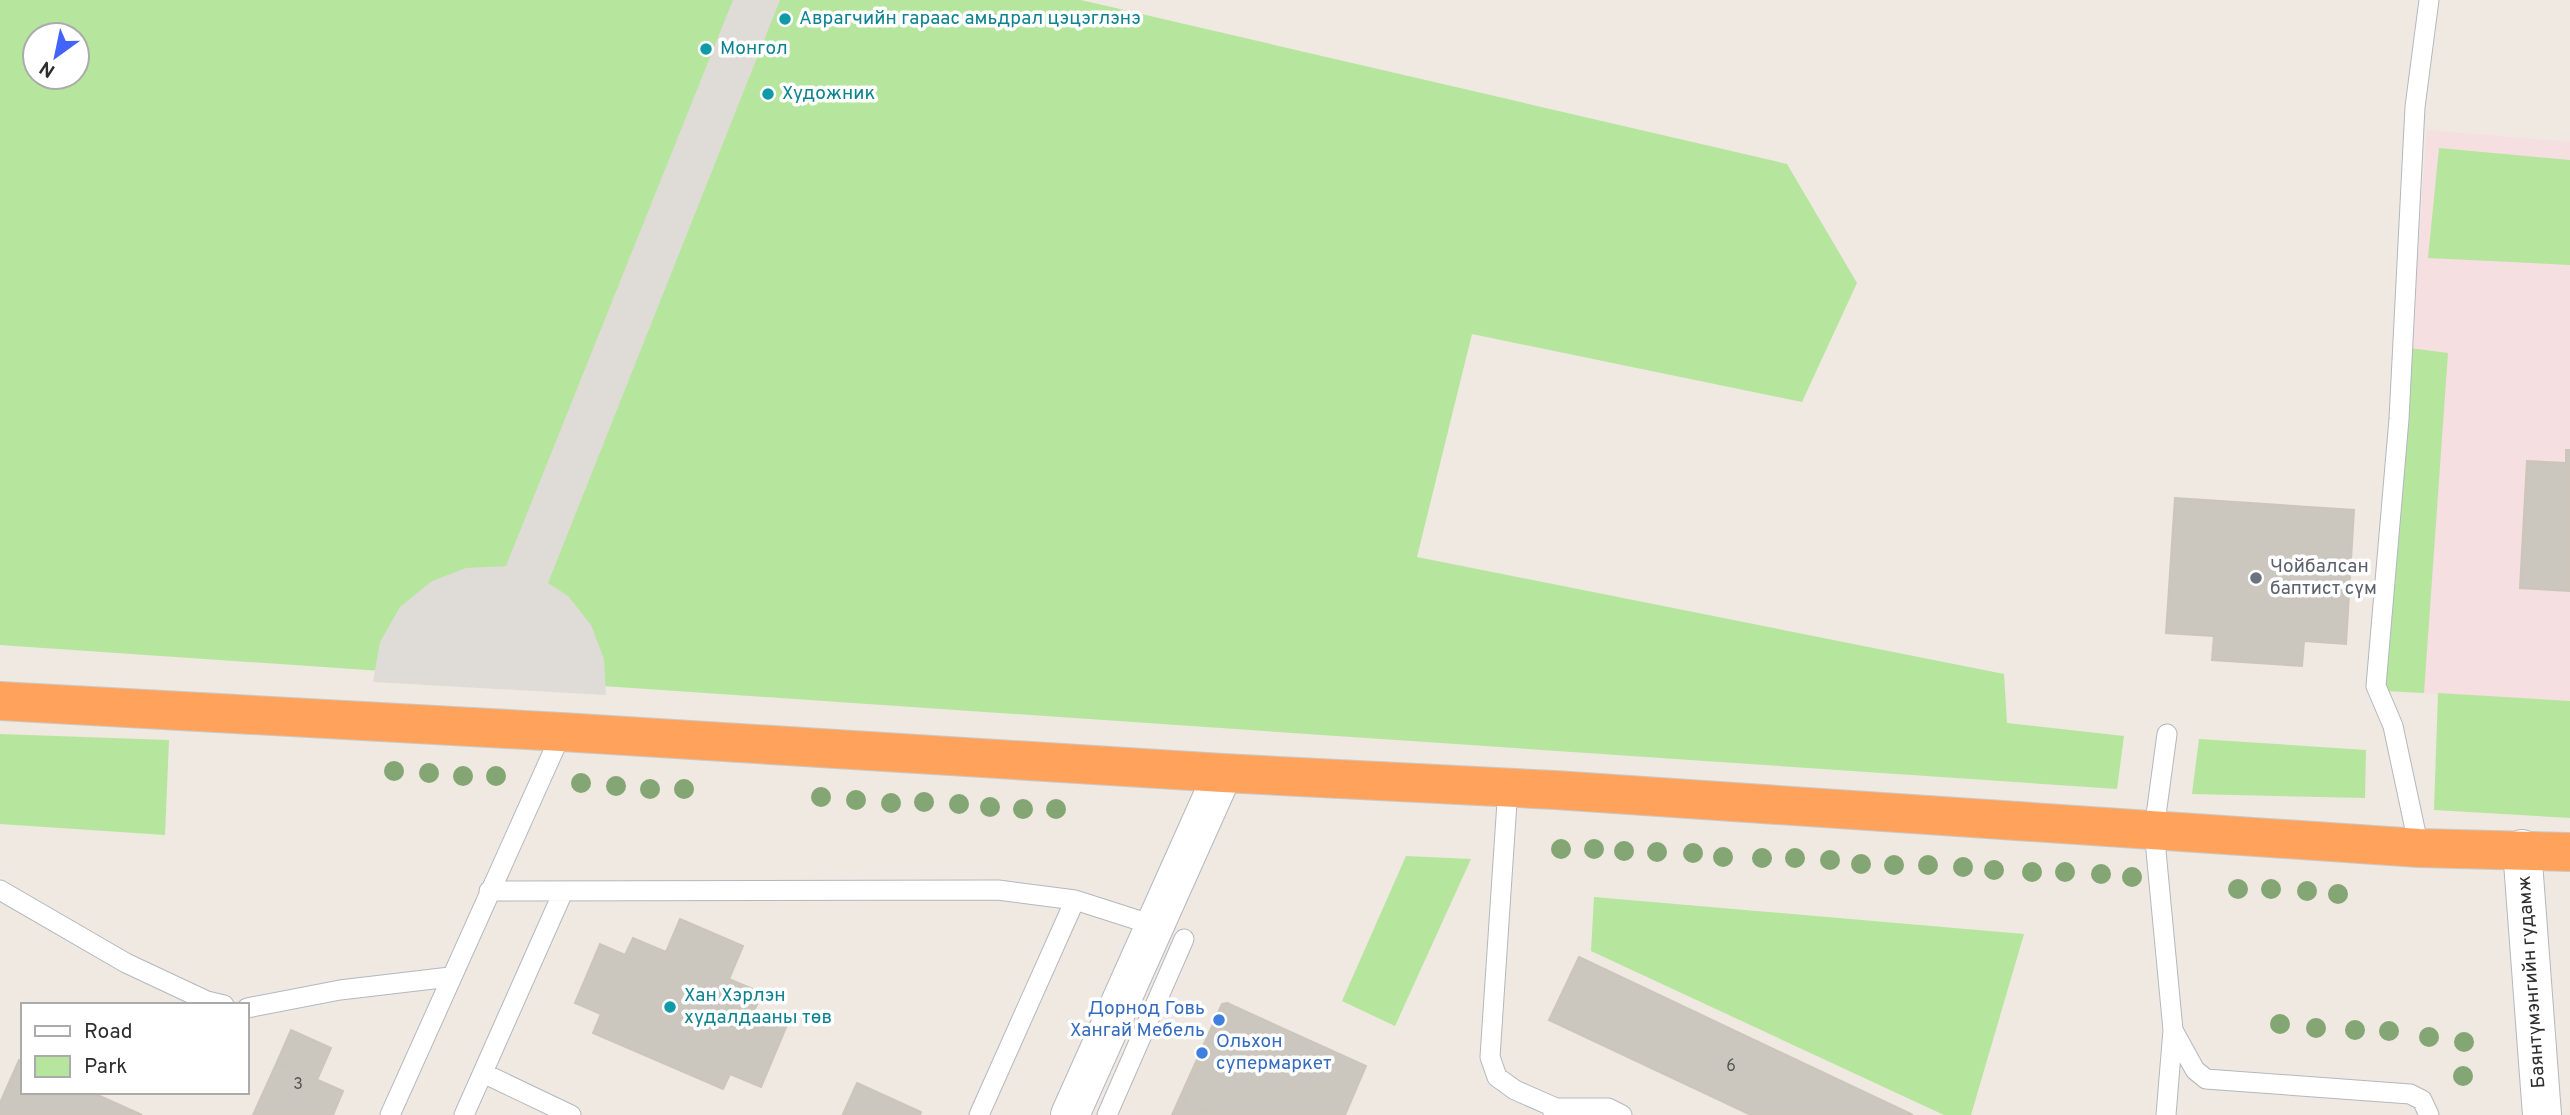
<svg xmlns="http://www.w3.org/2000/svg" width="2570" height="1115" font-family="Overpass,sans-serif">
  <rect width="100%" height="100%" fill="#efe9e1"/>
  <path fill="#f5dfe0" d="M2427,130L2570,142V701L2385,691Z"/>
  <path fill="#b6e59e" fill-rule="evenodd" d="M0,0H1081L1787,164L1857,283L1802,402L1472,334L1417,557L2004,674L2007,723L2124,736L2117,789L0,645ZM35,35H77V77H35Z
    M2439,148L2570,160V265L2428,258Z
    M2410,348L2448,353L2424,693L2385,691Z
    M2438,693L2570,701V818L2434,810Z
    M0,734L169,740L165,835L0,824Z
    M2199,739L2366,750L2365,798L2192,794Z
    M1406,856L1471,859L1395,1026L1342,1001Z
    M1594,897L2024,934L1971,1115H1944L1591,951Z"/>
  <path fill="#dfdcd8" d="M733,0H780L548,583L568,596L591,625L604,659L606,695L373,682L380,642L400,607L432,581L466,568L506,566Z"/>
  <path fill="#cbc7bf" stroke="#cbc5ba" stroke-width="2" d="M2566,450H2570V591L2520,588L2527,461L2566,463Z
    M2175,498L2354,510L2346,644L2304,641L2302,666L2212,660L2214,636L2166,633Z
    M680,919L743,946L729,979L762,993L754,1011L787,1025L761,1087L730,1074L723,1089L593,1033L601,1014L575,1003L600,944L625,955L633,938L666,952Z
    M1579,957L1913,1115H1751L1549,1020Z
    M1227,1003L1366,1066L1345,1115H1215L1183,1101Z
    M1227,1003L1183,1101L1215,1115H1172L1222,1004Z
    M291,1030L331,1048L317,1080L277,1062Z
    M19,1060L23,1062V1092H91L142,1115H0V1103Z
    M277,1062L343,1091L333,1115H253Z
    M857,1083L921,1112L920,1115L843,1114Z"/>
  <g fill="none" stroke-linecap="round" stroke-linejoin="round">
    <g stroke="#b4b7c1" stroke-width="21">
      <path id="lane" d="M1508,787L1490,1057L1497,1077L1515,1090L1556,1108L1553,1115
        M2419,848L2393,726L2376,686L2399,419L2415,107L2429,0
        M0,890L126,963L207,1001L224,1005
        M489,891L998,890L1075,900
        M247,1008L340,990L450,977
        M2173,1030L2195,1070L2206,1079L2410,1094L2422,1100L2429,1115
        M483,1073L571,1115
        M1556,1108H1608L1622,1115
        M390,1115L562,732
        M464,1115L563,892
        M979,1115L1075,900L1153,925
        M1107,1115L1184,939
        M2166,1115L2173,1030L2154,830L2167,734"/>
    </g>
    <g stroke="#b4b7c1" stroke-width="40">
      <path id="street" d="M1070,1115L1223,773"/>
    </g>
    <g stroke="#b4b7c1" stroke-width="40">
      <path id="secondary" d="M2522,849L2542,1115"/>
    </g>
    <g stroke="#c9c9c9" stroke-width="40">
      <path id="highway" d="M0,701L562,732L1223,773L1555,790L2419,848L2570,852"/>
    </g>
    <use href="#lane" stroke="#fff" stroke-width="19"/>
    <use href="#street" stroke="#fff" stroke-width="38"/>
    <use href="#secondary" stroke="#fff" stroke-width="38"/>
    <use href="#highway" stroke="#ffa35c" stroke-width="38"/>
  </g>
  <g fill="#84a574">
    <circle cx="394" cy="771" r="10"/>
    <circle cx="429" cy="773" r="10"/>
    <circle cx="463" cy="776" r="10"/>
    <circle cx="496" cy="776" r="10"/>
    <circle cx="581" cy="783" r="10"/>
    <circle cx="616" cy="786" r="10"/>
    <circle cx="650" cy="789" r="10"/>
    <circle cx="684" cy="789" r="10"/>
    <circle cx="821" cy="797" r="10"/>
    <circle cx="856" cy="800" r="10"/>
    <circle cx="924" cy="802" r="10"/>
    <circle cx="891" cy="803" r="10"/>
    <circle cx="959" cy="804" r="10"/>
    <circle cx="990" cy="807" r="10"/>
    <circle cx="1023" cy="809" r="10"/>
    <circle cx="1056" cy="809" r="10"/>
    <circle cx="1561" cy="849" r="10"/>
    <circle cx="1594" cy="849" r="10"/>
    <circle cx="1624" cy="851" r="10"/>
    <circle cx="1657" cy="852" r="10"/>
    <circle cx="1693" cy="853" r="10"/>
    <circle cx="1723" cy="857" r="10"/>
    <circle cx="1762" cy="858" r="10"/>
    <circle cx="1795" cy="858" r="10"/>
    <circle cx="1830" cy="860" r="10"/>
    <circle cx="1861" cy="864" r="10"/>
    <circle cx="1894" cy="865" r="10"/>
    <circle cx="1928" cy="865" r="10"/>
    <circle cx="1963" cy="867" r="10"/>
    <circle cx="1994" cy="870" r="10"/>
    <circle cx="2032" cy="872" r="10"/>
    <circle cx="2065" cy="872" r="10"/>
    <circle cx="2101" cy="874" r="10"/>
    <circle cx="2132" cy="877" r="10"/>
    <circle cx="2238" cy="889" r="10"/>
    <circle cx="2271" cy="889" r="10"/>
    <circle cx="2307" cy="891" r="10"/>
    <circle cx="2338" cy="894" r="10"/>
    <circle cx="2280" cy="1024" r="10"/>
    <circle cx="2316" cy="1028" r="10"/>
    <circle cx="2355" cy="1030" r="10"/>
    <circle cx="2389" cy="1031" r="10"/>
    <circle cx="2429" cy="1037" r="10"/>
    <circle cx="2464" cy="1042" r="10"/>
    <circle cx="2463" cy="1076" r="10"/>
  </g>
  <g fill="#0f9aa8" stroke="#fff" stroke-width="2.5">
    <circle cx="785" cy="19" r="7"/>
    <circle cx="706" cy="49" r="7"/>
    <circle cx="768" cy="94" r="7"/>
    <circle cx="670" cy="1007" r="7"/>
  </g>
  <circle fill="#6b7280" stroke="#fff" stroke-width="2.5" cx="2256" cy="578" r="7"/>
  <g fill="#3f7fe0" stroke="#fff" stroke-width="2.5">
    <circle cx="1219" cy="1020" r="7"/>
    <circle cx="1202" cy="1053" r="7"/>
  </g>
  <g text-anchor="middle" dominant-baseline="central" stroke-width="7" stroke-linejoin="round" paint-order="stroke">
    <g font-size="16" fill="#555452">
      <text x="1731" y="1067">6</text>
      <text x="298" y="1085">3</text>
    </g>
    <g font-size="19" fill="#0d838f" stroke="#fff" text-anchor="start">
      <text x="799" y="19">Аврагчийн гараас амьдрал цэцэглэнэ</text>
      <text x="720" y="49">Монгол</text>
      <text x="782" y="94">Художник</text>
      <text x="684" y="996">Хан Хэрлэн<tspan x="684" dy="22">худалдааны төв</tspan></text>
    </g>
    <g font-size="19" fill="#5b616d" stroke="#fff" text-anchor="start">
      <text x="2270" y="567">Чойбалсан<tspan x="2270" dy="22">баптист сүм</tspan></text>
    </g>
    <g font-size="19" fill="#2e2e2e" stroke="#fff">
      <text transform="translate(2532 982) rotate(-94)">Баянтүмэнгийн гудамж</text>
    </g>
    <g font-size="19" fill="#366cbe" stroke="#fff" text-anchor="end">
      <text x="1205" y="1009">Дорнод Говь<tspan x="1205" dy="22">Хангай Мебель</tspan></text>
      <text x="1216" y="1042" text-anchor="start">Ольхон<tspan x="1216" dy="22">супермаркет</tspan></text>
    </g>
  </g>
  <rect x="21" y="1003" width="228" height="91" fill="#ffffff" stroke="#ababab" stroke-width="2"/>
  <rect x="35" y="1026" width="35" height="10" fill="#ffffff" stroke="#ababab" stroke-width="2"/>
  <text x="84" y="1038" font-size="21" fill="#2e2e2e">Road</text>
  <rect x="35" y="1056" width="35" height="21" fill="#b6e59e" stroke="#ababab" stroke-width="2"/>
  <text x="84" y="1073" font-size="21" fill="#2e2e2e">Park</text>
  <g transform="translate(56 56) rotate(213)"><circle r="33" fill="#ffffff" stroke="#ababab" stroke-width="2"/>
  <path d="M0-5L12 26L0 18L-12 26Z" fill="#4264fb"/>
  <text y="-10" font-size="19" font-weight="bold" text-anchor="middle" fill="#2e2e2e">N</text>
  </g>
</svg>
